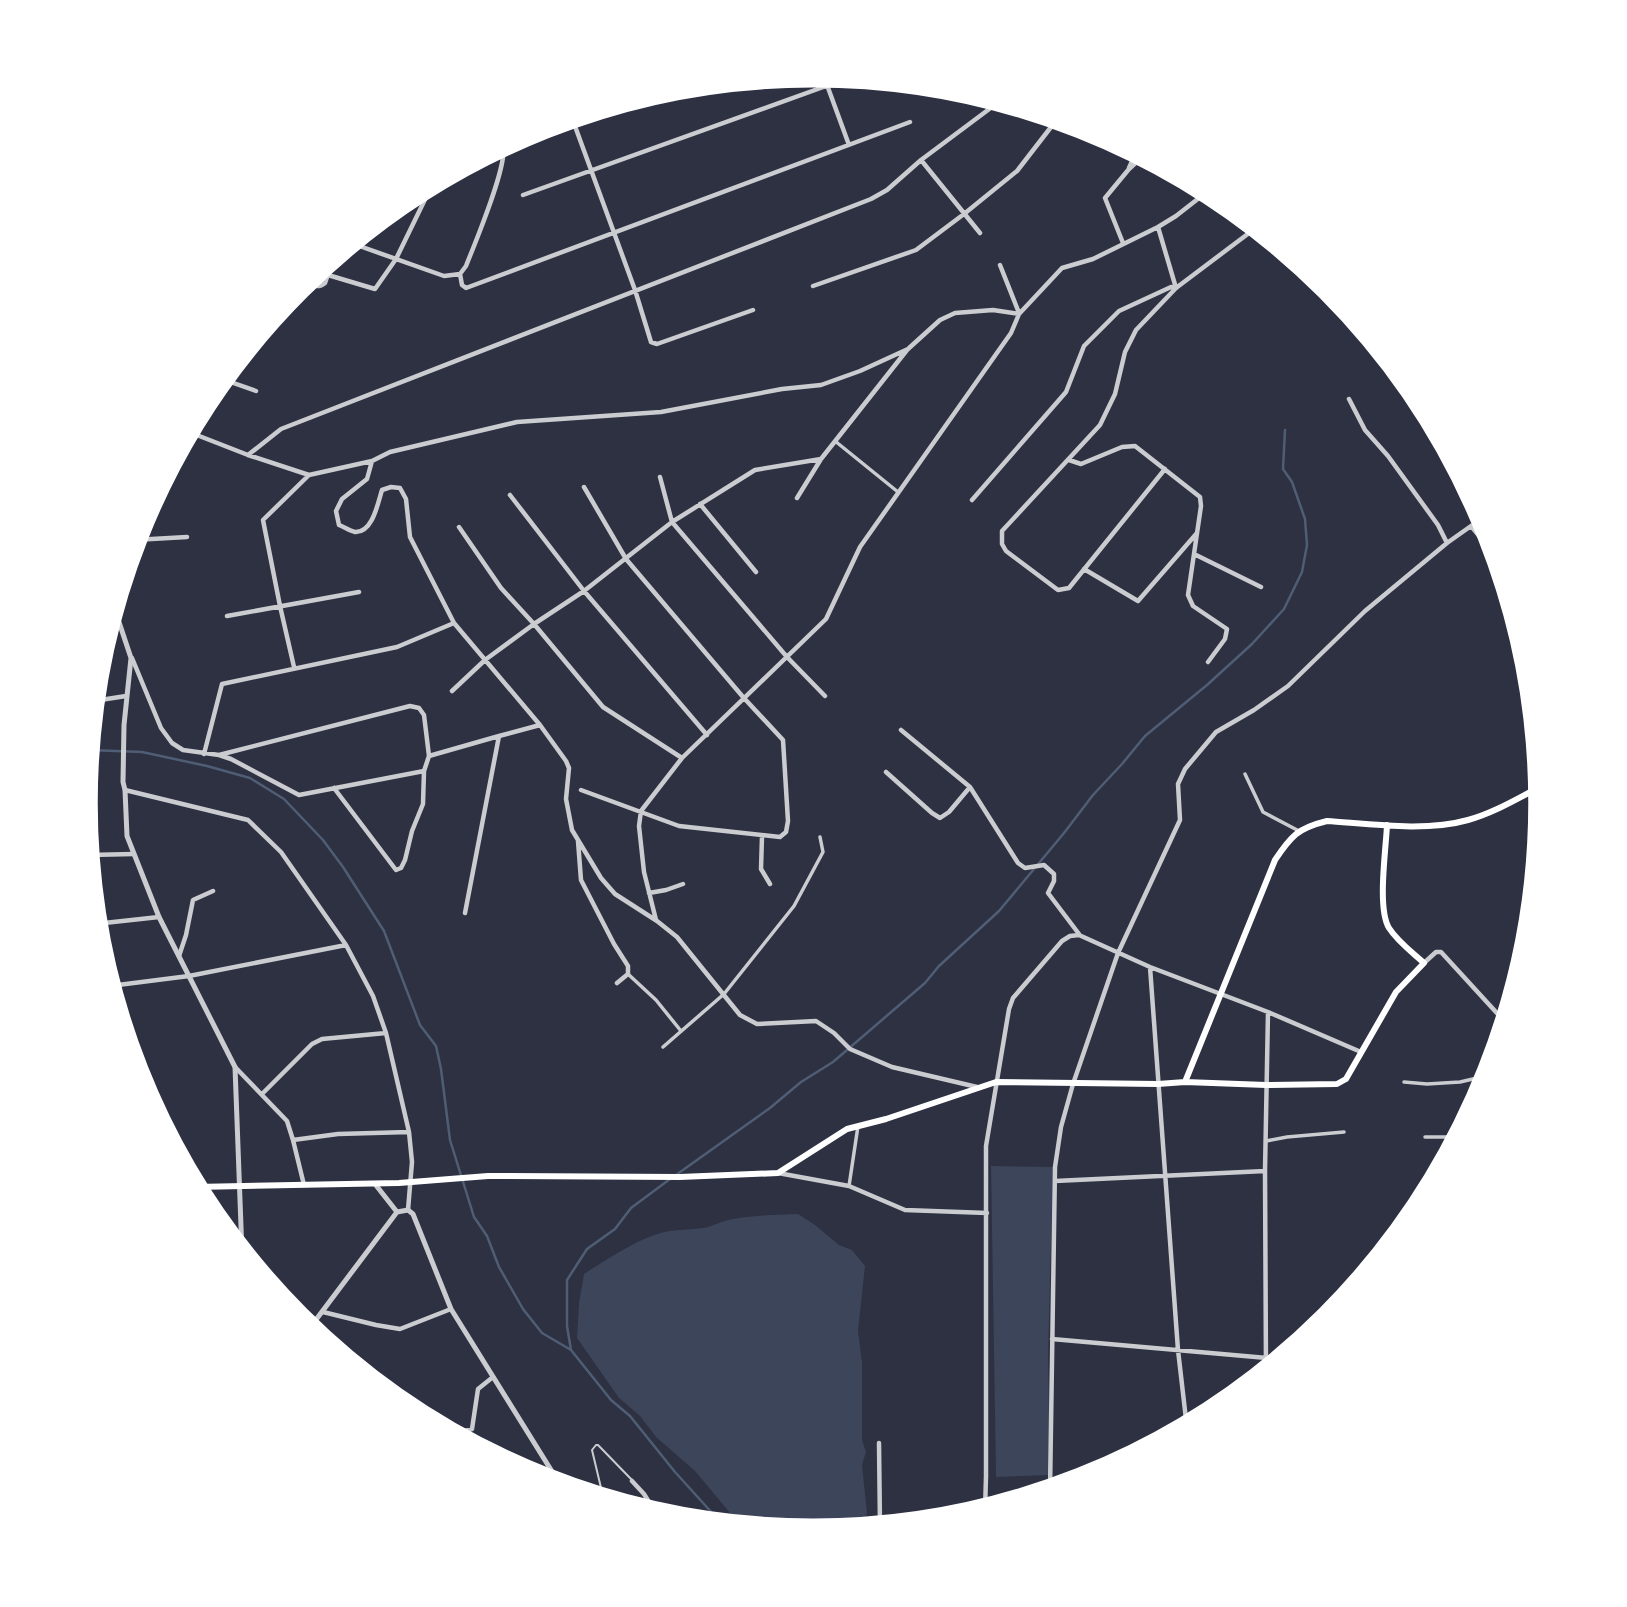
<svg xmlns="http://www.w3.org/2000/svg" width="1627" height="1607" font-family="'PT Sans',sans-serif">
  <rect width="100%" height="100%" fill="#2d3142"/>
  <path fill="#3c4559" d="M991,1166L1053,1167L1048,1358L1050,1475L996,1477Z
    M798,1214L815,1225L839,1245L852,1250L865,1266L858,1331L862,1362V1440L866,1452L862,1465L867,1513L862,1529L813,1533L741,1526L695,1471L656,1437L640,1416L619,1398L577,1338L579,1303L584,1274C606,1260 640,1237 665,1232C678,1229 690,1230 703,1228C711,1227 719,1222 728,1220C751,1215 775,1215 798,1214Z"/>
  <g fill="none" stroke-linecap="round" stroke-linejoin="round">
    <path stroke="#4f5d75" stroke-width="2.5" d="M89,750L142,752L207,766L250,778L284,799L323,840L343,867L384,931L420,1025L436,1046L441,1069L450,1140L474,1217L487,1236L499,1267L523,1309L542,1333L571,1350L611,1400L630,1416L675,1472L723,1525
      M676,1175L770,1108L801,1082L833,1062L925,983L939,966L999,911L1064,833L1093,795L1122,764L1145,736L1207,685L1252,644L1284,609L1302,572L1307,545L1305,519L1292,482L1283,469L1285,430
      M571,1350L567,1326V1280L587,1249L615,1229L631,1208L670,1179"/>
    <path stroke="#caccd0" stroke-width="2" d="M602,1492L592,1450L596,1445H598L632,1480"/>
    <path stroke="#caccd0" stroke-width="3.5" d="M835,441L898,492
      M1245,774L1263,812L1299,831
      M628,974L656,1000L681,1031
      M663,1047L724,994L794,906L823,852L820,837
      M1404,1082L1427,1084L1460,1082L1490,1075
      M1425,1137H1451L1458,1139
      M1266,1141L1287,1137L1344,1132
      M849,1186L858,1126"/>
    <path stroke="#caccd0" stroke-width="4.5" d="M823,74L849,145
      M572,118L635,290L651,342L657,344L753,310
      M921,160L980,233
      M1129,168L1136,152
      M523,195L851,77
      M351,243L444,276L460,274
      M1123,243L1105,198L1129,169L1143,156
      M1000,265L1019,313
      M460,274L462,285L466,288L910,122
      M460,274L466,266C475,243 508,165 503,146
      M328,275L375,289L396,259L433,183
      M304,282C312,285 318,289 325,283L334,257
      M813,286L916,250L964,214L1017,171L1058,118
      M222,379L256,391
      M1349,399L1365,430L1388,456L1438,525L1447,543
      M189,432L248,455L309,475
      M248,455L281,429L871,199L887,190L921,160L1000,101
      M1069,460L1081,464L1122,447L1135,446L1200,497L1201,506L1188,595L1193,606L1227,629L1225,639L1208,662
      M372,461L367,479L342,499L336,511L339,525C344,527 350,531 355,532C373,533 378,502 382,490L391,487L400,488L406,499L410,537L454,623L540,725L566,761L569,768L566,799L572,830L601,878L615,894L657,921L677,937L740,1015L757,1024L816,1021L834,1033L850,1049L892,1067L977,1087
      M1165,469L1069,588L1058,590L1006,551L1002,544V531L1100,425L1115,394L1125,352L1136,330L1176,288L1257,227
      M660,477L672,522L787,657L825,696
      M510,495L584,591L707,735
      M797,498L821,459L907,350
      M972,500L1066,392L1084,346L1119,311L1171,287L1176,288L1158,227
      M700,504L756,572
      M1471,526L1499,560
      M459,527L501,588L534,624L603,707L682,758
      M134,540L187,537
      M1194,554L1261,587
      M1084,569L1138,601L1197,533
      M227,616L359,592
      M132,658L161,728L172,743L183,750L219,755L231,759L299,795L424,771
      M294,667L280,606L263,520L309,475L372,461L390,452L517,422L661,412L782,389L821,385L860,371L908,349L940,320L955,313L993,310L1019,314
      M452,691L485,660L534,624L584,591L672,522L755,470L821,459
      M94,701L126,696
      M901,730L970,787L1018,863L1025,868L1044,865L1054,874V881L1048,893L1079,934
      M204,754L222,684L397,647L454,623
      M219,755L410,706L419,708L424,715L429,756L424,771L423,804L412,831L405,860L401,868L396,870L334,788
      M429,756L499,736
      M886,772L932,813L940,818L949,812L970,787
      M125,790L248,820L281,852L346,945L373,996L386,1033L409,1132L412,1162L408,1210
      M581,790L679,826L780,837L786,832L788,821L783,740L743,697L626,559L584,487
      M762,836L761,869L770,884
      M578,841L581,880L614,944L628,966V974L617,983
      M88,845L91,854
      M89,855L134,854
      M649,893L666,890L683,884
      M465,913L499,736L540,725
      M656,920L644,872L639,826L641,811L682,758L826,619L860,547L1011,333L1019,314L1062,268L1093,259L1158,227L1176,216L1208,191
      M95,924L159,917
      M179,956L186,935L193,900L213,891
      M1424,963L1436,952H1441L1506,1023
      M1150,967L1178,1350L1187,1428
      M110,986L189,976L346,945
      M235,1067L287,1121L293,1140L304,1185
      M262,1094L312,1044L322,1039L386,1033
      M293,1140L338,1134L409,1132
      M778,1173L849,1186L905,1210L987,1213
      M1055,1181L1265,1171
      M323,1312L376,1325L400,1329L451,1309
      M1052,1339L1267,1358
      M1266,1372L1265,1171L1268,1012
      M453,1434L472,1429L478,1389L493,1377
      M879,1443L880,1527
      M632,1481L644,1494L657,1515
      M1050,1483H1077
      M1050,1491L1055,1167L1061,1127L1073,1084L1118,953L1180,820L1178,784L1185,769L1216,732L1254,710L1288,686L1365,611L1447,543L1471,526L1487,522
      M985,1511L986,1476V1146L1009,1009L1013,998L1062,941L1070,936L1079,935L1150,967L1268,1012L1361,1052"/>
    <path stroke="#caccd0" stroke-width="5" d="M114,607L131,658L124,725L123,782L125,790L127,836L159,917L235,1067L242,1253
      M375,1184L397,1212
      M309,1329L397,1212L408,1210L413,1214L451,1309L561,1486"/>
    <path stroke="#fff" stroke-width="6" d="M1185,1082L1275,860C1291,836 1298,828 1327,821C1370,824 1426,832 1468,820C1494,813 1518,798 1542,786
      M195,1187L399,1183L488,1176L680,1177L778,1173L847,1129L886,1119L996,1082L1158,1084L1185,1082L1266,1085L1337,1084L1346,1079L1396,992L1424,963C1412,952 1398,942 1389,928C1377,909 1386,849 1387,825"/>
  </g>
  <path d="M0 0H1627V1607H0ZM96 803a717 717 0 1 1 1434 0a717 717 0 1 1-1434 0Z" fill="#fff" fill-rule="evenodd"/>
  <path fill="none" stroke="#fff" stroke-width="3.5" d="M96 803a717 717 0 1 1 1434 0a717 717 0 1 1-1434 0Z"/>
</svg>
